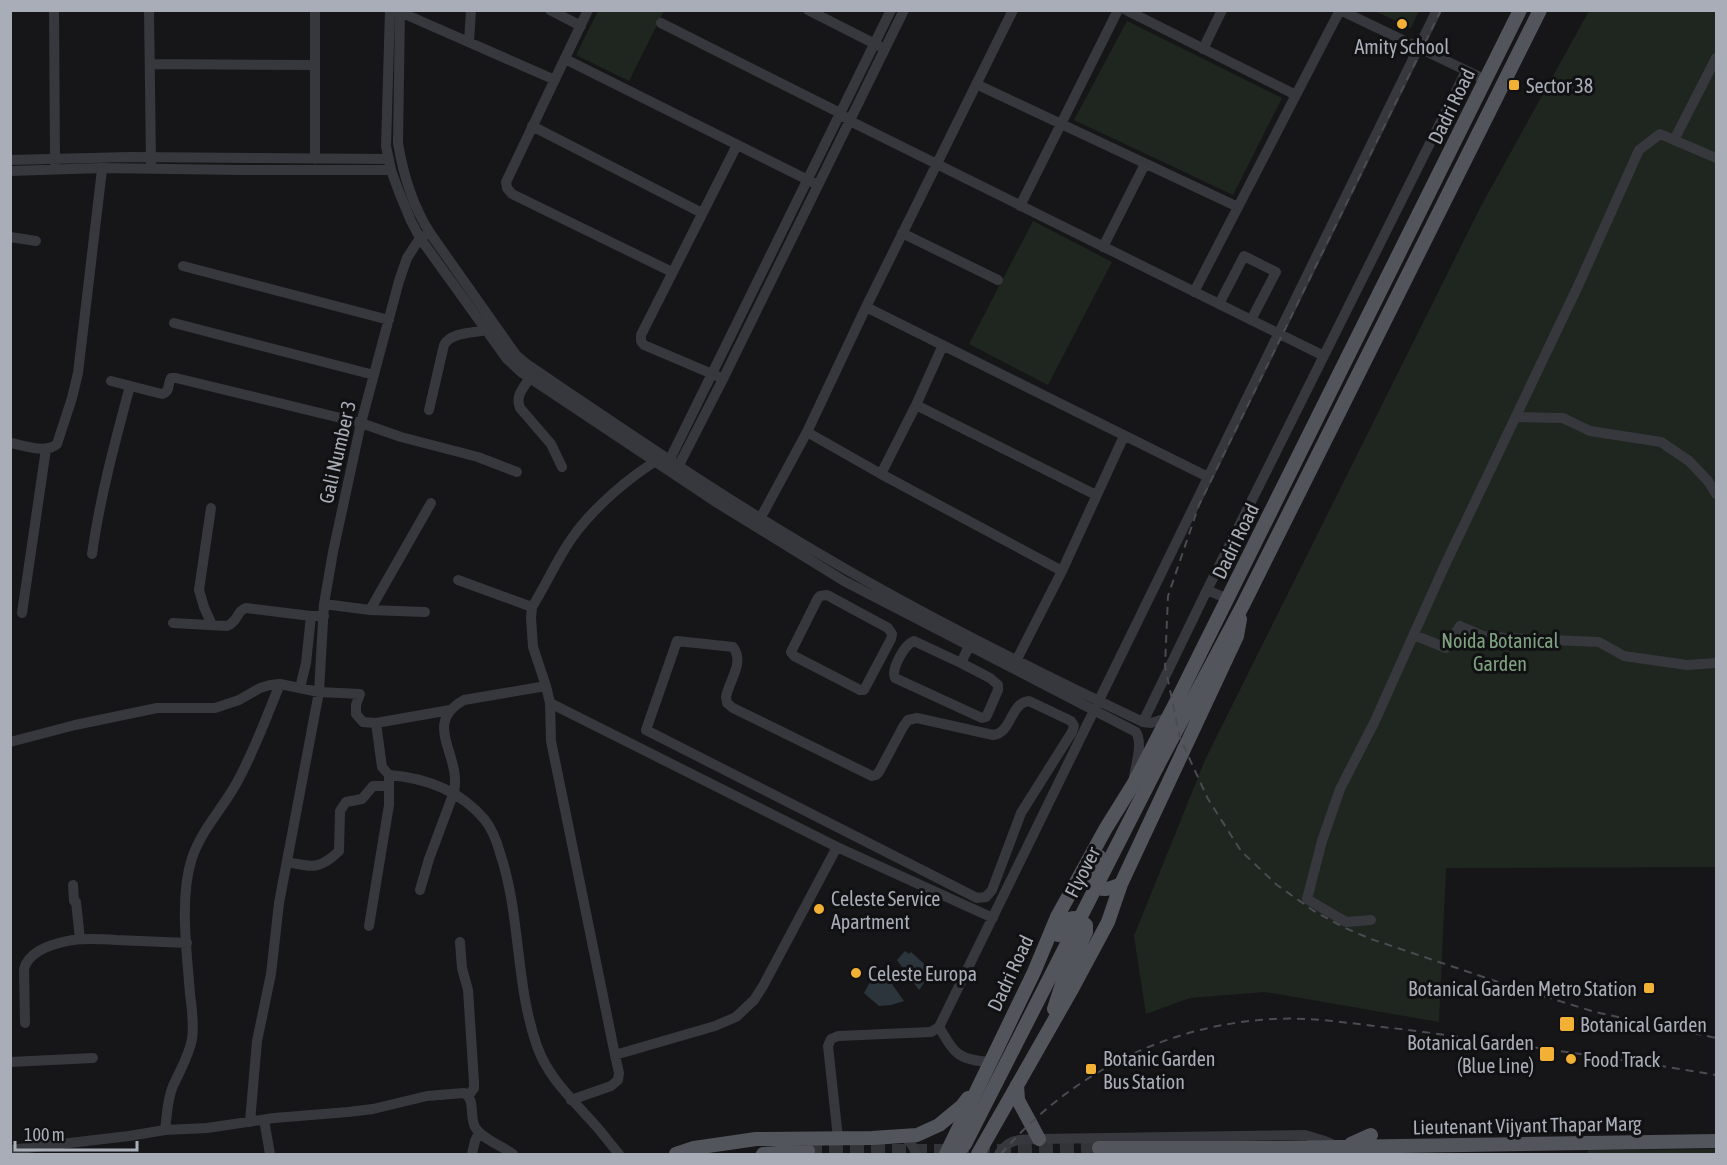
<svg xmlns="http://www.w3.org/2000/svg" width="1727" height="1165" font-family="'Asap Condensed',sans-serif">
  <rect width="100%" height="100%" fill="#161618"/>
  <path fill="#1e261f" d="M598,11H664L629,81L576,55Z
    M1375,11H1419L1411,28Z
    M1589,11H1716V867L1446,868L1439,1022L1265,992L1190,998L1146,1014L1134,936L1205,760L1481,206Z
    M1127,21L1282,98L1233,195L1074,120Z
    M1033,221L1112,262L1048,385L969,344Z
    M1716,1149V1154H1588V1150Z"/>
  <path fill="#2c353c" d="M905,951L909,954L911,952L932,971L919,990L897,960Z
    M884,973L904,1001L891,1005L879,1006L864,993L874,975L878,980Z"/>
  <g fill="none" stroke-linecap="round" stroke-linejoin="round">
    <path stroke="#333438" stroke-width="14" stroke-dasharray="14 7" stroke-linecap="butt" d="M808,1151H1004L1099,1148"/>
    <path stroke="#37383d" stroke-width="10" d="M54,10L55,163
      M149,10L151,163
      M315,10V159
      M390,10L386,146L391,170L399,192L411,221L420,238L507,359L521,372L719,504L844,581L1136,732C1143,743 1136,764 1134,777
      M400,10L398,143C403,174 413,206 430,233L516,355L528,365C633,436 738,508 849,571C943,625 1044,675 1143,722L1151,723L1167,718
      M550,10L581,26
      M588,10L506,182L507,188L512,194L672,272
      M808,10L879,46
      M1126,10L1296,95
      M1340,10L1486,80
      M400,12L555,80
      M661,23L840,113L850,121L1324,356
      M469,42L471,10
      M1203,49L1222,10
      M565,59L814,183
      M150,64L315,65
      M976,84L1238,207
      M532,126L702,213
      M1674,140L1716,58
      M10,160L130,157L389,159
      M10,171L102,168L241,170H391
      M1020,206L1118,10
      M902,233L998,280
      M10,237L36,241
      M1103,247L1145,164
      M183,266L389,320
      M1194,292L1340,10
      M1219,304L1244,256L1276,272L1251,320
      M866,307L1208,477
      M174,323L374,375
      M717,376L644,345L641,341V335L737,145
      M530,378C523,388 515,396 520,408L551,444L562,467
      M111,381L162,394C171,391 167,385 171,378H176L361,423L401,437L478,457L517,472
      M916,405L1096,495
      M429,410L444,345C451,332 473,333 487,330
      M1516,417L1563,418L1590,431L1661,442L1689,461L1708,481L1716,494
      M807,432L881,474L1062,571
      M10,443C24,445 46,454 57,444L72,398L78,373L103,161
      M661,458C630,476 592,509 572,538C557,559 546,585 532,607L531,618L533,647L546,686L550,703L551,741L615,1055L715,1026L736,1017L754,1000L763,986L837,847
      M670,459L891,10
      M679,465L723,379L904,10
      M881,474L916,405L943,345
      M211,508L199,590L204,607L212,625
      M761,517L807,432L866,307L1013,10
      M92,554C100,497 115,442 130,386
      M458,580L532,607
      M1207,590L1228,599
      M827,595L888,628L892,634L891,639L864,690H860L794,656L791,652L818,598L820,596Z
      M324,604L370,610L425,612
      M370,610L431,503
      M22,613L46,449
      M173,623L227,626C239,621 236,611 246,608L311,616H324
      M1414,635L1446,648L1460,626L1483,636L1507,638L1599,642L1624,656L1687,665L1716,663
      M677,641L733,647C745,663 729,680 726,697L727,703L733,708L872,776L876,775L879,772L903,727L908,720L917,718L993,735C1012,733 1010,703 1029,701L1071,721L1074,726L1072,732L1021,813L992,890L986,897L977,898L646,730Z
      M961,663L914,641C904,645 891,669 895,678L982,718L986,717L988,713L998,690V685L990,678L961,663L969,646
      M1014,665L1062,571L1124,436
      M300,688L306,663L311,616
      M550,703L837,847L993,918
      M1143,722L1207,590L1466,71
      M376,723L450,710
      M10,742L75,725L157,708H215L239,700L260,688L270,685L280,684L319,692L360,694L356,705V714L363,722L376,723L382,767L389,775V805L369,926
      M389,775C427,778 460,790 485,820C492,829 497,842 500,853C521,915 515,984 537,1046C548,1078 574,1101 596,1126C604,1135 611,1145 619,1154
      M287,862C313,867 319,870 339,851L340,811L346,802L362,799L373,786H389
      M73,885L74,901L76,902L80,939
      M420,890L429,859L454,792C462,754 421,724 464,700L546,686
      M1371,920L1346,922L1307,899L1322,841L1340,789L1374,723L1444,567L1578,286L1639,150L1660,134L1716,158
      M460,942L462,968L468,990L474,1082V1088L469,1095
      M25,1023L24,969C29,950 55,943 73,940C87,938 102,939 116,940C140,941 163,942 187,943
      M939,1027C955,1054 958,1060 990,1062
      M10,1062L93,1058
      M571,1100L611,1086L618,1080L619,1073L615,1055
      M264,1120L270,1154
      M250,1122L257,1041L271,974L279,903L319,692L324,604L333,552L361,423L399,281L407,258L420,238L424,236
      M165,1130C167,1115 167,1100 173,1086C180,1070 189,1056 192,1039C194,1025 192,1008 190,994C187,952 179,898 192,858C201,831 222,809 236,784C254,752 266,718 280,684
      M903,1136C910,1141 914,1146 916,1154
      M838,1138L828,1046L831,1039L838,1036L931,1032L939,1027L1437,10
      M10,1150L129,1136L165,1130L207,1128L274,1118L348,1112L373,1109L427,1096L464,1093C476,1099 469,1116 475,1127C482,1139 502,1146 513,1154
      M472,1154L475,1141L479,1133
      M999,1154C1010,1137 1021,1140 1039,1139L1305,1135L1325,1141L1336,1146"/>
    <path stroke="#53555c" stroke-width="14" d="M1157,767L1243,605L1540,10
      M1100,857L1092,873L1094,884C1103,893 1111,888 1121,884
      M1054,1009L1063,981L1086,932V925L1077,918C1065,917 1063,926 1058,935
      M1017,1085L1018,1100L1039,1139
      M1351,1144L1371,1135
      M1099,1148H1275L1716,1141
      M676,1154L694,1148L756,1139L872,1138L917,1135L939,1125L962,1106L968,1098
      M763,1154L808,1151
      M946,1154L1034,972L1057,917L1106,828L1134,783L1176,702L1520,10
      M978,1154L1072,989L1108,922L1121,884L1237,636L1240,619"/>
    <path stroke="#4a4c52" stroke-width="2" stroke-dasharray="8 6" stroke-linecap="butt" d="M1441,10L1199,505L1168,596L1165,666L1180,738L1208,799L1241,851L1277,885L1314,911L1343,927L1371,939L1504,984L1595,1012L1716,1038
      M1001,1154C1070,1074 1168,1024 1274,1019C1308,1017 1341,1022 1374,1026C1410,1030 1446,1035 1482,1040C1560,1051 1639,1062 1716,1075"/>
    <path stroke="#53555c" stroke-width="14" d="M956,1154L965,1144L1157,767"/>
  </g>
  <g fill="#f2b134" stroke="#111113" stroke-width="2">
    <circle cx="1402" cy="24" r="6"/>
    <rect x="1508" y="79" width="12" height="12" rx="3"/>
    <circle cx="819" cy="909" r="6"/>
    <circle cx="856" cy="973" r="6"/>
    <rect x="1643" y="982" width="12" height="12" rx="3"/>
    <rect x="1559" y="1016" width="16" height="16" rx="3"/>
    <rect x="1539" y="1046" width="16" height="16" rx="3"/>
    <circle cx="1571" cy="1059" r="6"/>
    <rect x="1085" y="1063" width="12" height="12" rx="3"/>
  </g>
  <g text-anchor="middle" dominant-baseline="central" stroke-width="6" stroke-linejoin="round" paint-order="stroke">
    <g font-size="20" fill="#a8adb8" stroke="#111113" text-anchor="start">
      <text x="1402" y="46" text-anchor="middle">Amity School</text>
      <text x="1526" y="85">Sector 38</text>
      <text x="831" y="898">Celeste Service<tspan x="831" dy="23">Apartment</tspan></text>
      <text x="868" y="973">Celeste Europa</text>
      <text x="1637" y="988" text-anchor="end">Botanical Garden Metro Station</text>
      <text x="1580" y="1024">Botanical Garden</text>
      <text x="1534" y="1042" text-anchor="end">Botanical Garden<tspan x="1534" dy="23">(Blue Line)</tspan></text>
      <text x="1103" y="1058">Botanic Garden<tspan x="1103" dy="23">Bus Station</tspan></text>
      <text x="1583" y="1059">Food Track</text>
    </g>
    <g font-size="20" fill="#a8adb8" stroke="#111113">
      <text transform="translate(1451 106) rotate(-64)">Dadri Road</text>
      <text transform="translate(337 452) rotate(-77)">Gali Number 3</text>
      <text transform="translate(1235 541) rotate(-64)">Dadri Road</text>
      <text transform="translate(1082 872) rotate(-63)">Flyover</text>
      <text transform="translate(1010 973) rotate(-65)">Dadri Road</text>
      <text transform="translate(1527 1125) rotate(-1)">Lieutenant Vijyant Thapar Marg</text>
    </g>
    <g font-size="20" fill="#7fa381" stroke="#111113">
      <text x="1500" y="640">Noida Botanical<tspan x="1500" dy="23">Garden</tspan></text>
    </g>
  </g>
  <rect width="1727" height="1165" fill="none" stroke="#a8adb8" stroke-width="24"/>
  <path d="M15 1141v9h122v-9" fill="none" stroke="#a8adb8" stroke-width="3"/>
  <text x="24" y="1141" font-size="18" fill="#a8adb8" stroke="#111113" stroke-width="4.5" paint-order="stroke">100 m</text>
</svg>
